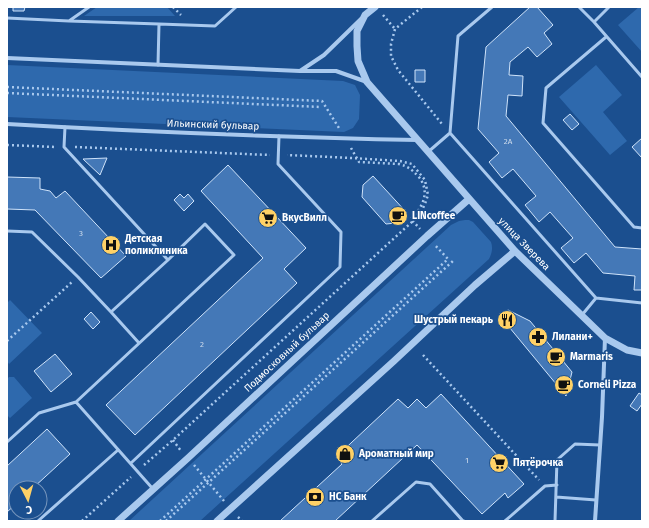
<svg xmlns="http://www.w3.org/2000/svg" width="649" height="528" font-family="'Fira Sans',sans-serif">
  <rect width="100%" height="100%" fill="#1b4f8f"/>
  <path fill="#2e69ad" d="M97,7H167L175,16H84Z
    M639,7H642V52L618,25Z
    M7,65L343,81L355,85L360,95L359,119L353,128L344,132L7,117Z
    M596,65L622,95L603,112L627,141L610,155L559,97Z
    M465,220H469L473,222L491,242C493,248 492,253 489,259L200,521H129L451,225L459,221Z
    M10,300L42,333L9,364L7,361V303Z
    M9,377H14L32,398L10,418L7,415V379Z"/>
  <path fill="#4478b7" stroke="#cfe3fa" d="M13,7H25L24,11H13Z
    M530,7H537L553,25L544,33L552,44L537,57L528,47L510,62L509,75L523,76L522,96L508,95L506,116L615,247L642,249V290H634L635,276L603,273L586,253L574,263L561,248L573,238L550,212L539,222L525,205L536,196L513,169L502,178L489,162L499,153L478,129L486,47Z
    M415,70H425V82H415Z
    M570,114L579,124L572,130L563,120Z
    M642,138V158L632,147Z
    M107,158L100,175L83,159Z
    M228,165L306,248L284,269L297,283L135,435L106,405L263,258L201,191Z
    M373,176L407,213L396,223L386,224L362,197L363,185Z
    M7,177L40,178V189L50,191L56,198L65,191L126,256L101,278L35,210L7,209Z
    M180,194L184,198L188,194L194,201L184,211L174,200Z
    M508,310L530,321L572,372L566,396L500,316Z
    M91,312L100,322L93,329L84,319Z
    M55,354L72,374L51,392L34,371Z
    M639,393L642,395V404L637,411L630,406Z
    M441,394L524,484L508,498L505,493L482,514L417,445L335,521H280L342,464L336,457L398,399L408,408L417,399L426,408Z
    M47,429L70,454L33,488H16V504L7,512V466Z"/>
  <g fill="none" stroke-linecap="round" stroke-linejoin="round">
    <path stroke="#a9c9ee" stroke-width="2.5" stroke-dasharray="2 3" stroke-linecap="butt" d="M173,7L181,15
      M422,7L395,29L391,44V56L398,70L442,124
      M383,15L395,29
      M7,87L322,101L339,128
      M7,93L321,107
      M7,145L56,147
      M75,147L270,155
      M351,148L359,162L399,164C409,167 411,169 418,176C431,191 423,207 411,219L420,229
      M7,341L72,282
      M423,355L539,480
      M173,440L181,451
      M144,465L173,440L413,221L421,212L425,204L428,195L425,180L412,164L400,161L352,158L287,155
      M194,465L224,501
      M238,517L242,521
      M82,521L131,477
      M160,521L448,259L434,244
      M166,521L453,261"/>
    <path stroke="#a9c9ee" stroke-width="3" d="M89,7L69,21L159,24L158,65
      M579,7L594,22
      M609,7L594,22L642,77
      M7,18L69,21
      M159,24L215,26L236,7
      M606,37L546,88L543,123L634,227L642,228
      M450,133L596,298L642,303
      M428,152L450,133L458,36L492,7
      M7,231L32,232L78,277L111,312L168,260L64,147L65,127
      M111,312L139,343
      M582,315L596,298
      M76,402L234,255L205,224L168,260
      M7,442L39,413L76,402L153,489
      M131,463L340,267L341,232L278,164L279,136
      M556,497L596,500
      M38,521L118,450
      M372,521L416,482L430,484L463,521H464
      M505,521L545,486L557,485
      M555,521L557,460L575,444L600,445"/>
    <path stroke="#a9c9ee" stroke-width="4" d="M7,58L300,71L324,55L361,19
      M301,71H336L367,82
      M7,124C144,132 281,137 418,140
      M595,521L602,417L605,338"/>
    <path stroke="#a9c9ee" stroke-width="7" d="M375,7L365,15L357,31V46L358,61L367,82L515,251L605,338L627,350L642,353
      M118,521L188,458L427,236L469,199
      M217,521L394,361L475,285L515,251"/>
  </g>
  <defs>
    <g id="cafe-disc" transform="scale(1)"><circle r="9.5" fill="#ffd166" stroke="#1b4f8f"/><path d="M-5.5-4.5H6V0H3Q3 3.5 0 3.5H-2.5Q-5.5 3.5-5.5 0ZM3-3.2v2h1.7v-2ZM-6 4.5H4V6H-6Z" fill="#111"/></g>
    <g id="supermarket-disc" transform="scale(1)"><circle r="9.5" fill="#ffd166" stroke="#1b4f8f"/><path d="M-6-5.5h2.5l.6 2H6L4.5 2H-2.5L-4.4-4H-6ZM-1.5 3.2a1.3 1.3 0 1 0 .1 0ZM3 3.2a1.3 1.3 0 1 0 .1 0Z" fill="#111"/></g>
    <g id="hospital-disc" transform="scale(1)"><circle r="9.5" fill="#ffd166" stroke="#1b4f8f"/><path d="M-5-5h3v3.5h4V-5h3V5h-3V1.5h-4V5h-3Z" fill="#111"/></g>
    <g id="restaurant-disc" transform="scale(1)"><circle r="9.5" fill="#ffd166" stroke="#1b4f8f"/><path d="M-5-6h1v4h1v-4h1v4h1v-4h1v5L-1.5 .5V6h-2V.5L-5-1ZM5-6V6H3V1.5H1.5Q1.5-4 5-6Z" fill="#111"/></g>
    <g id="pharmacy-disc" transform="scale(1)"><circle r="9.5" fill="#ffd166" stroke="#1b4f8f"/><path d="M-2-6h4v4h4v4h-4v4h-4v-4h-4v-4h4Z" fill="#111"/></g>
    <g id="shop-disc" transform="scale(1)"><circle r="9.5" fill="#ffd166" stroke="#1b4f8f"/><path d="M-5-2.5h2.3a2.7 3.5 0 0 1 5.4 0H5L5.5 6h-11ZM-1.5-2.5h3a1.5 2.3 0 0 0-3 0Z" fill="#111"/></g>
    <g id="bank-disc" transform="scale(1)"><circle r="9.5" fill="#ffd166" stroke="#1b4f8f"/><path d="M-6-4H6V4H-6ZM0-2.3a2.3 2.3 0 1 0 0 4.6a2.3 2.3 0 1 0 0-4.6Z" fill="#111"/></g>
  </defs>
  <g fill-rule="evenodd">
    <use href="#cafe-disc" x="398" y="216"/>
    <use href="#supermarket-disc" x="268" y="218"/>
    <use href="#hospital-disc" x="111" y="245"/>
    <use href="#restaurant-disc" x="507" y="320"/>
    <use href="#pharmacy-disc" x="538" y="337"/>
    <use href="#cafe-disc" x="556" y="357"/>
    <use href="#cafe-disc" x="564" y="385"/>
    <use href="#shop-disc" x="345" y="454"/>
    <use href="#supermarket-disc" x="499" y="463"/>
    <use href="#bank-disc" x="315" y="497"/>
  </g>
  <g text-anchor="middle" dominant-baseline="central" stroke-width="3.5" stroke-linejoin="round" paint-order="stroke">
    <g font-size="8" fill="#d0dded">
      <text x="508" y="141">2А</text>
      <text x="81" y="233">3</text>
      <text x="202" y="344">2</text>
      <text x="467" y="460">1</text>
    </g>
    <g font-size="10" fill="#fff" stroke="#1b4f8f">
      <text transform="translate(213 125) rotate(2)">Ильинский бульвар</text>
      <text transform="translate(524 244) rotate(46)">улица Зверева</text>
      <text transform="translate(287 352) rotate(-43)">Подмосковный бульвар</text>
    </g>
    <g font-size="10" font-weight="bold" fill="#fff" stroke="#1b4f8f" text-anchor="start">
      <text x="412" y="216">LINcoffee</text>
      <text x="282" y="218">ВкусВилл</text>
      <text x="125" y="239">Детская<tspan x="125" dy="12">поликлиника</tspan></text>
      <text x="493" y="320" text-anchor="end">Шустрый пекарь</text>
      <text x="552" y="337">Лилани+</text>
      <text x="570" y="357">Marmaris</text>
      <text x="578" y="385">Corneli Pizza</text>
      <text x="359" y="454">Ароматный мир</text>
      <text x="513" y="463">Пятёрочка</text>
      <text x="329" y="497">НС Банк</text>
    </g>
  </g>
  <rect width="649" height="528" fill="none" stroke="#ffffff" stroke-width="16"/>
  <g transform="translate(28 500) rotate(174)"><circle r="19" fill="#1b4f8f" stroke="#7695bc"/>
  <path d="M0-3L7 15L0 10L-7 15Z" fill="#ffd166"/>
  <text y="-6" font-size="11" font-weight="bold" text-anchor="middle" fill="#ffffff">С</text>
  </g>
</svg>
